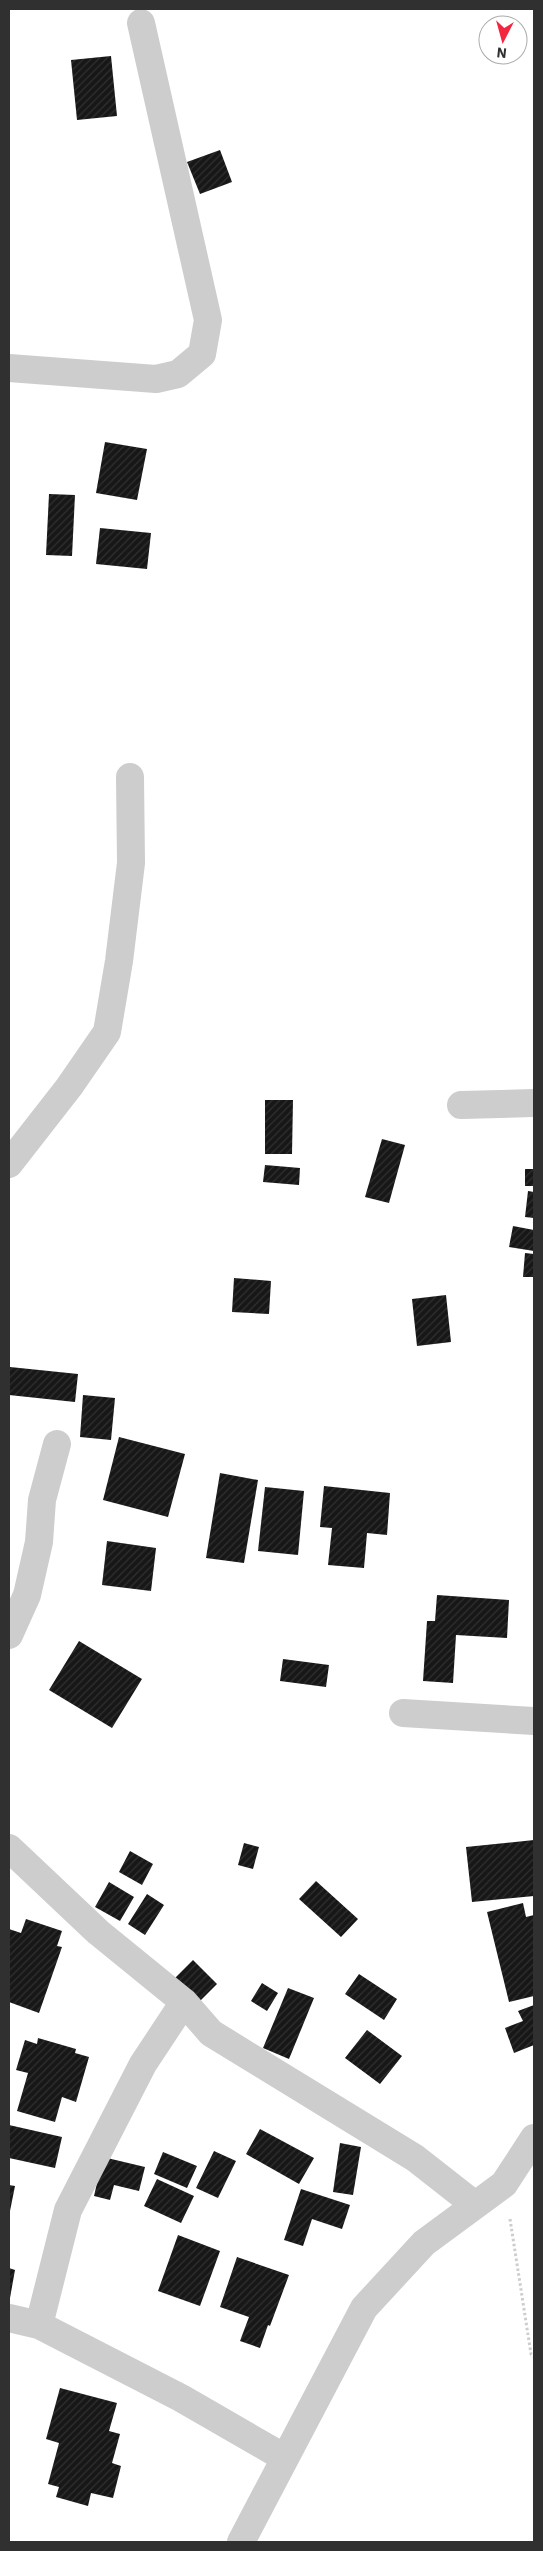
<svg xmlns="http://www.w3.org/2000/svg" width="543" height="2551" font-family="'IBM Plex Sans',sans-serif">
  <defs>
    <pattern id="building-hatch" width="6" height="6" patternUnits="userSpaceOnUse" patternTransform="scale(1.25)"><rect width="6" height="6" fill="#171717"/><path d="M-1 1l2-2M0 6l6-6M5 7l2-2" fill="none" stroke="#303030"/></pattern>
  </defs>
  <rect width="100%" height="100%" fill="#fff"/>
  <path fill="url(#building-hatch)" d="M111,56L117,116L77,120L71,60Z
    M220,150L232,182L200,194L187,162Z
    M105,442L147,449L137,500L96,493Z
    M49,494L75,495L72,556L46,555Z
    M100,528L151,533L147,569L96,564Z
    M265,1100H293L292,1154H265Z
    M382,1139L405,1145L389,1203L365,1197Z
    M265,1165L300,1168L299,1185L263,1182Z
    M525,1169H534V1186H525Z
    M528,1191L534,1192V1218L525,1217Z
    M513,1226L534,1230V1251L509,1247Z
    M525,1253L534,1254V1277H523Z
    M234,1278L271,1281L269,1314L232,1312Z
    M446,1295L451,1342L417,1346L412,1299Z
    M10,1367L78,1374L75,1402L9,1395Z
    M83,1395L115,1398L111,1440L80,1437Z
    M119,1437L185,1454L168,1517L103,1500Z
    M220,1473L258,1480L244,1563L206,1558Z
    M324,1486L390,1493L387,1535L367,1533L364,1568L328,1565L332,1528L320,1527Z
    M265,1487L304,1491L298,1555L258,1551Z
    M107,1541L156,1548L151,1591L102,1585Z
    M437,1595L509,1600L507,1638L456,1635L453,1683L423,1681L427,1621H435Z
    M79,1641L142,1679L112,1728L49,1690Z
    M283,1659L329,1665L326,1687L280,1681Z
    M534,1840V1896L472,1902L466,1847Z
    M244,1843L259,1847L253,1869L238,1865Z
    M130,1851L153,1864L142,1885L119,1872Z
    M316,1881L358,1919L341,1937L299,1899Z
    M109,1882L134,1897L120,1921L95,1907Z
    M147,1894L164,1905L145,1935L128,1924Z
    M523,1903L526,1917L534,1915V1996L509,2002L487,1912Z
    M26,1919L62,1931L57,1946L62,1947L39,2013L9,2002V1929L21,1933Z
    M193,1960L217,1984L196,2005L172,1981Z
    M359,1974L397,1999L384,2020L345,1994Z
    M262,1983L278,1993L267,2011L251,2001Z
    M288,1988L314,1998L289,2059L263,2048Z
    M534,2005V2045L514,2053L505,2028L523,2021L518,2011Z
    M367,2030L402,2056L380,2084L345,2058Z
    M38,2038L76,2049L75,2053L89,2057L76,2102L62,2097L55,2122L17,2111L28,2073L16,2070L25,2040L37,2044Z
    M9,2125L62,2137L55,2168L9,2158Z
    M260,2129L314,2158L299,2184L246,2154Z
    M340,2143L361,2147L353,2195L333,2192Z
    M214,2151L236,2161L218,2198L196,2188Z
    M163,2152L197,2166L187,2188L154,2174Z
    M103,2157L145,2167L139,2191L114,2185L110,2200L94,2196Z
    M157,2179L194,2196L181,2223L144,2206Z
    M9,2185L15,2186L10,2211H9Z
    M301,2189L350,2205L342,2229L312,2219L303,2246L284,2240Z
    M178,2235L220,2251L200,2306L158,2291Z
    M237,2257L289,2275L270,2326L268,2325L260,2348L240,2341L249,2317L220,2307Z
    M9,2268L15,2270L10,2298H9Z
    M60,2388L117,2403L109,2431L120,2434L112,2463L121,2466L113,2498L91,2493L88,2506L56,2497L59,2487L48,2484L59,2443L46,2439Z"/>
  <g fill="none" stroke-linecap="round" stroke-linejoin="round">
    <path stroke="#cdcdcd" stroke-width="3" stroke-dasharray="2.5 2.5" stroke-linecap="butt" d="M510,2219L531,2354L534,2357"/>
    <path stroke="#cdcdcd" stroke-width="28" d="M9,368L156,379L178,374L202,354L208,320L141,23
      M461,1105L534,1103
      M9,1164L69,1087L107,1032L119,961L131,863L130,777
      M9,1635L27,1595L39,1542L42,1500L57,1444
      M403,1713L534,1721
      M9,1848L98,1932L184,2002L211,2033L415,2158L475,2205
      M9,2318L39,2325L181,2398L285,2458
      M39,2325L68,2210L143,2064L184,2002
      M241,2542L364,2308L424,2243L504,2184L534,2138"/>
  </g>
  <rect width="543" height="2551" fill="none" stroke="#303030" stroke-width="20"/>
  <g transform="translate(503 40) rotate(186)"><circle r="24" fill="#ffffff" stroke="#acacac"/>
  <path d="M0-4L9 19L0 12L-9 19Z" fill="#f32640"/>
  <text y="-8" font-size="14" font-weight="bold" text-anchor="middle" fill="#303030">N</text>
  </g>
</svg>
